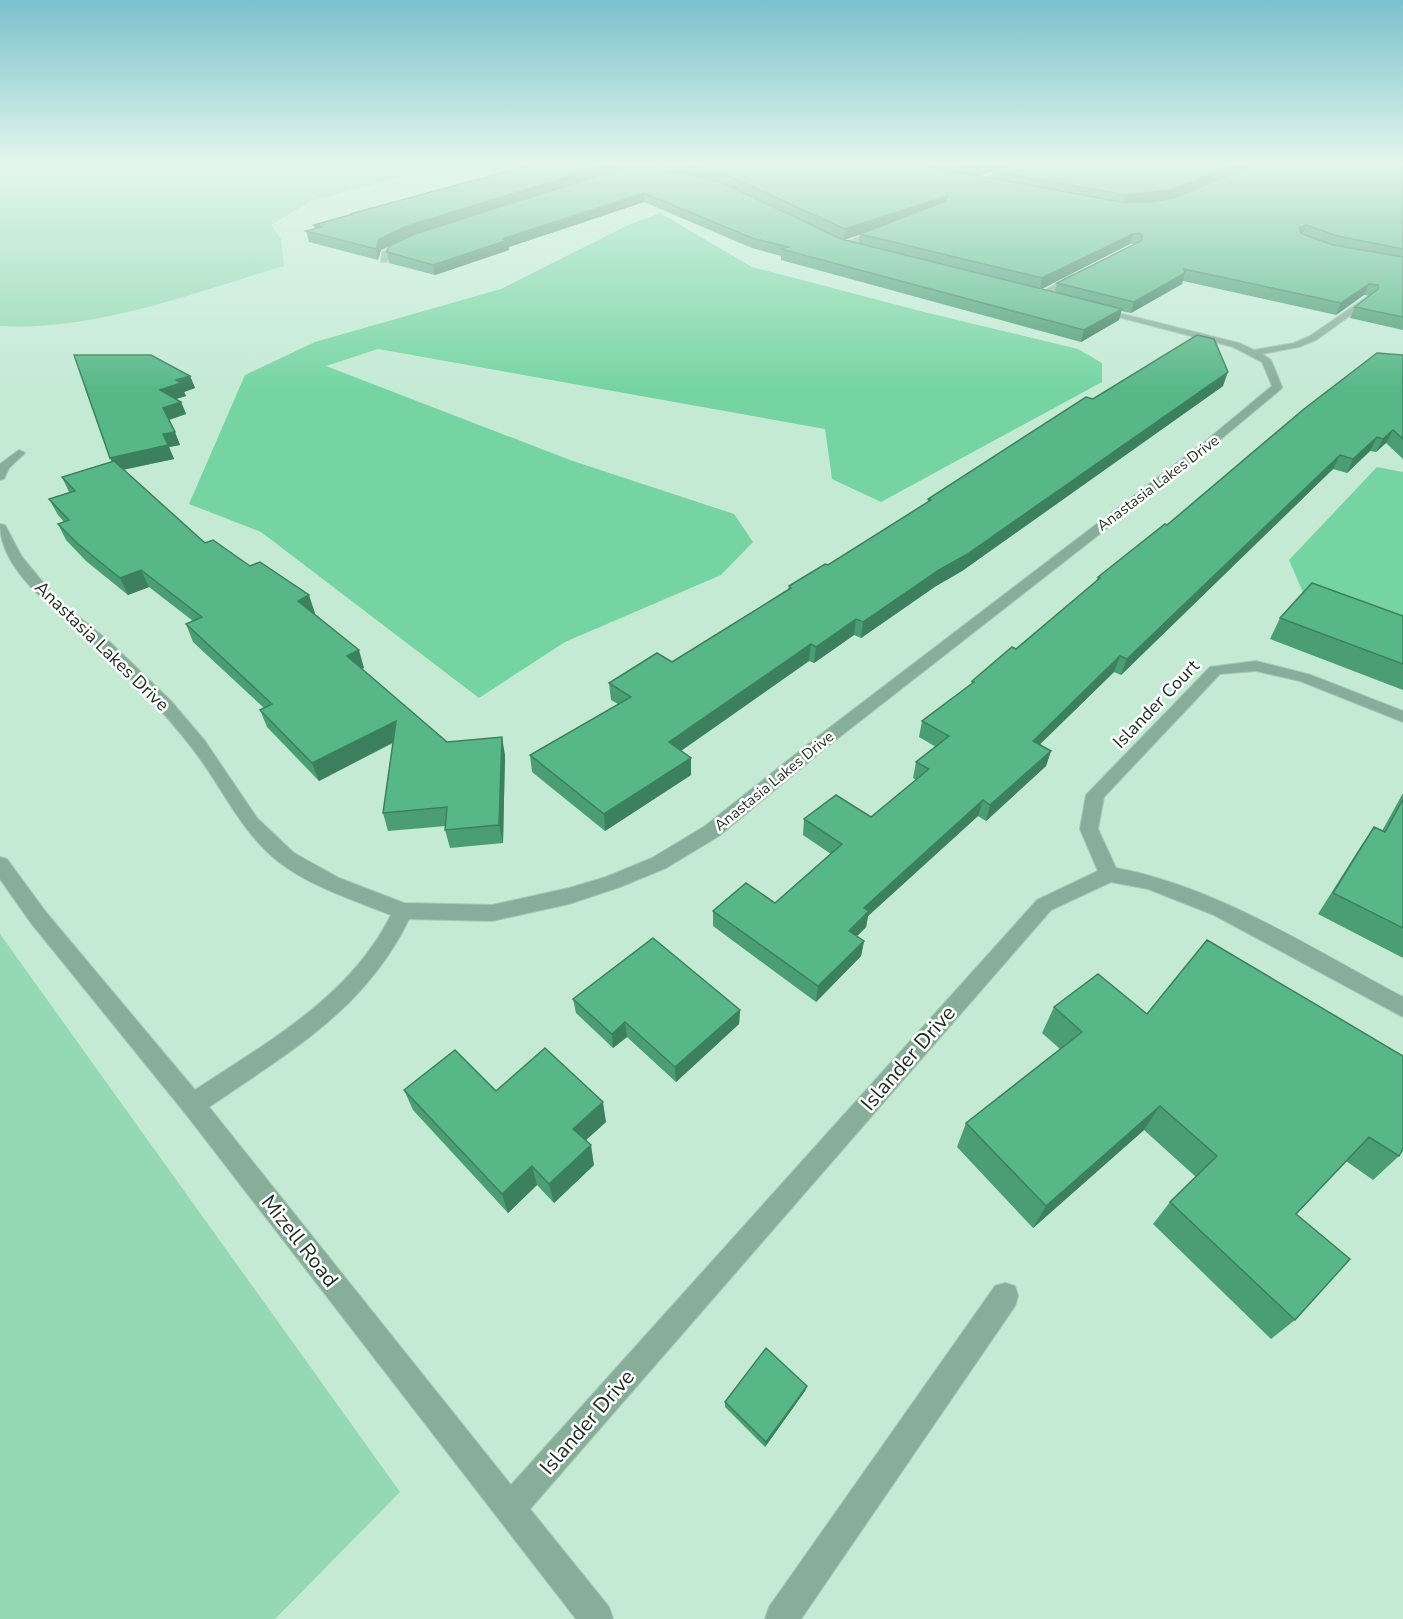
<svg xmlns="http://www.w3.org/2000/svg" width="1403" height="1619" font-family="'Nunito Sans',sans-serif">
  <rect width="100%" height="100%" fill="#c4ead4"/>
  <path fill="#94d9b3" d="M0,164H414L409,175L311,201L271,225L281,239L284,266C192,293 97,331 0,326Z
    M0,934L400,1492L275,1619H0Z"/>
  <path fill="#75d4a2" d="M660,213L752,267L924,312L1078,349L1102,363V382L881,502L832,479L825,429L378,349L326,366L570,460L734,514L753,542L721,575L565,642L479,698L261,532L189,504L245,375L315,342L501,289L626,226Z
    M1377,467L1403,472V631L1305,597L1289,560Z"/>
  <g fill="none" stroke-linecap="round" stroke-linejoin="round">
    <g stroke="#a6c7b4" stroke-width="2">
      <path id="lane" d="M1005,1283L1015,1286L1018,1296L1015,1306L801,1619H765L769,1607L995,1286Z"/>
    </g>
    <g stroke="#a6c7b4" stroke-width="2">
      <path id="street" d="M585,164H599L649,171L646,173Z
        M1021,164H1029L976,183L971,182Z
        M878,228L885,230L847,247L840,245Z
        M406,239L413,241L389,255L387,262H381L382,252Z
        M1073,274L1080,276L1044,297L1037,295Z
        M1368,296L1372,299L1371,301L1316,340L1299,347L1262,354L1271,360L1282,387L1281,389L1215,444L828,746L719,836L666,868L620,887L569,904L492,921L409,919C365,1010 289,1052 209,1107L511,1485L1037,900L1098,871L1080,829L1086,795L1210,667L1256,661L1311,675L1403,711V722L1300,681L1256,671L1220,674L1104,797L1098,829L1116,868C1218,887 1312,949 1403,997V1017L1214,915L1148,889L1111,882L1051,910L530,1509L609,1607L613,1619H576L185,1113L31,923L0,879V857L7,859L45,911L195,1090C269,1041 350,997 391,915C354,900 312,887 280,863C240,832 222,786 192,748C167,715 138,687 109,657C74,622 0,578 0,524L5,525L22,557L56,598L111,643L171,701L205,741L257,818L294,853L339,878L404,903L492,905L569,888L606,877L652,858L705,826L816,738L1207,440L1272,386L1262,362L1233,347L1095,311V307L1239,343L1254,350L1294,343L1310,336Z
        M19,450L25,453L9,468L4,479L0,480V464Z"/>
    </g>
    <use href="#lane" fill="#87ae98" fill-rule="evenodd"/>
    <use href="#street" fill="#87ae98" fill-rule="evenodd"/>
  </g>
  <path fill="#4b9d74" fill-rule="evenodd" d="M497,164H616V170L678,172L666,168L634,164H1403V330L1350,318L1355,307L1369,296L1364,295L1336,315L1183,281L1182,284L1131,313L1121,311L1119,320L1081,342L781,260V256L752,248L644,202L509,247V250L435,275L389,263L387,252L414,234L381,250L378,260L309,242L306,231L315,229L314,225L350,215V214L520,168ZM1005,167L993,171L992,178L978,176ZM1227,175L1177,197L1172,198ZM726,185L844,240L863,233L860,234L859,243L841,239ZM1130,244H1136L1057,283L1055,292L1041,289Z
    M1403,355V459L1386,443L1376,452L1370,451L1347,473L1333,469L1121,675L1114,672L1040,744L1051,751L1046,766L986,821L978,816L868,916L866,927L857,936L864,941L861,956L816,1002L713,926V911L775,903L831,854L803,835L804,819L871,817L916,780L913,778L916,762L936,747L919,737L922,721L971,684L972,681L1016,649L1096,581L1098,577Z
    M190,376L195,388L184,392L186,396L176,399L181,402L186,414L169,420L180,445L169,447L174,459L123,470L205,543L315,613H313L364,668L362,669L447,742L505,755L503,843L450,848L445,830L446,826L388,831L383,813L393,743L319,781L267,727L260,710L264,708L193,642L186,624L193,621L149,587L128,595L86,561L66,540L58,524L64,522L58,515L49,499L69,492L62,477L112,462Z
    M1223,386L962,571L936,586L861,638L854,635L814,663L809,661L681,751L691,775L605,831L532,772L530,755L618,704L611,700L609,683L672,662L788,590L789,586L828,565L928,502V499L1093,399Z
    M1403,616V690L1270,639L1280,618Z
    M1403,793V958L1318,914L1359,849L1374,827L1382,831Z
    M1207,940L1399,1156L1373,1180L1346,1161L1296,1214L1295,1320L1271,1339L1153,1224L1170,1202L1196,1177L1144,1130L1033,1228L957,1147L966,1123L1060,1049L1042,1033L1054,1007L1147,1014Z
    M573,999L740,1010L739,1024L676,1082L627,1037L613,1048L576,1013Z
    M404,1090L606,1122L586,1140L594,1165L554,1203L537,1185L508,1213L413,1110Z
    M807,1386L805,1391L765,1447L725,1407V1402Z"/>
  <path fill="#3d805e" d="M610,164H616V171L409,236L381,250L378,260L376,249L379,239L407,226Z
    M989,164H1015L975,177L976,168Z
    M1237,164H1256L1168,200L1123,205L1126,195Z
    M644,193V202L509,247V250L435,275L433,265L502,239Z
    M947,196L945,205L844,240L845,229Z
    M1306,225L1302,235L1299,228Z
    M1133,234L1130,244L1040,290L1042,278Z
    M1185,273L1182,284L1131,313L1134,302Z
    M1369,284L1364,295L1336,315L1341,303Z
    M1122,309L1119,320L1081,342L1084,330Z
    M1228,372L1223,386L962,571L936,586L861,638L863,622Z
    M190,376L195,388L184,392L186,396L165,402L160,390L176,380Z
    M181,402L186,414L168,420L163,408Z
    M1393,430L1386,443L1376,452L1383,439Z
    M175,432L180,445L169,447L174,459L116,471L110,458L163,434Z
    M1377,437L1370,451L1347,473L1353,459Z
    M1340,455L1333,469L1121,675L1127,659Z
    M141,570L149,587L128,595L120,578Z
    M309,595L315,613L304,618L298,601Z
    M856,619L854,635L814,663L816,647Z
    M811,644L809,661L669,759V742Z
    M359,650L364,668L353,673L347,656Z
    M1120,656L1114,672L1028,756L1033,741Z
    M396,721L401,738L319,781L312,763Z
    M502,737L505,755L503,843L499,825Z
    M1051,751L1046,766L986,821L990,805Z
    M691,758V775L605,831L604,814Z
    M983,800L978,816L868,916L866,927L847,946L849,931L864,908Z
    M864,941L861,956L816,1002L818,986Z
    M740,1010L739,1024L676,1082L675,1067Z
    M625,1022L627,1037L613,1048L612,1034Z
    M603,1102L606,1122L577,1148L573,1129Z
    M1160,1106L1144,1130L1033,1228L1046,1206Z
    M591,1145L594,1165L554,1203L549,1184Z
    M532,1166L537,1185L508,1213L502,1194Z
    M807,1386L805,1391L765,1447L766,1442Z"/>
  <path fill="#57b787" stroke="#3d805e" stroke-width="1.5" d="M534,164H610L407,226L379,239L376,249L306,231L321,227L314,225L353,214H350Z
    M682,164H915L1126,203L1152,202L1177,197L1254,164H1403V249L1338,236L1306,225L1299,228L1301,233L1308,236L1333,245L1403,257V317L1355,307L1378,289V285L1369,284L1341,303L1184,269L1185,273L1134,302L1057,283L1141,241L1142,236L1140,233L1133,234L1042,278L860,234L946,201L947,196L845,229L729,176Z
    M953,164H989L976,168Z
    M1014,164H1237L1171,190L1126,195L993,171Z
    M632,165L685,173L723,183L841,239L1122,309L1084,330L781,249L788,247L752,238L644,193L502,239L508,240L433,265L387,252L389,246L415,234Z
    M1197,335L1214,339L1228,372L966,555L939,570L863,622L856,619L816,647L811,644L669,742L691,758L604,814L530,755L631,697L609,683L657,653L672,662L791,588L789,586L825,564L828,565L931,500L928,499L1086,397L1093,399Z
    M1377,353L1403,355V439L1393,430L1383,439L1377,437L1353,459L1340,455L1127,659L1120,656L1033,741L1051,751L990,805L983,800L864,908L869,911L849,931L864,941L818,986L713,911L746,883L775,903L842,844L804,819L836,795L871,817L929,769L916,762L949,736L922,721L974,682L972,681L1012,647L1016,649L1100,578L1098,577L1165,524L1167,525L1304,409Z
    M74,355H151L190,376L176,380L181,383L160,390L181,402L163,408L175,432L163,434L168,445L110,458Z
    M114,461L205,543L213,540L250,566L260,562L309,595L298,601L359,650L347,656L447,742L502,737L499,825L445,830L447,807L383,813L396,721L312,763L260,710L272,704L186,624L202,617L141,570L120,578L78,544L58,524L69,520L49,499L75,491L62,477Z
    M1312,583L1403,616V664L1280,618Z
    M1403,799V928L1333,893L1374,827L1385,832Z
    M653,938L740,1010L675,1067L625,1022L612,1034L573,999Z
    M1207,940L1403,1056V1149L1399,1156L1369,1137L1296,1214L1350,1259L1295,1320L1170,1202L1217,1156L1160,1106L1046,1206L966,1123L1082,1032L1054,1007L1098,974L1147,1014Z
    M545,1048L603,1102L573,1129L591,1145L549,1184L532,1166L502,1194L404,1090L455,1050L496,1091Z
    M766,1348L807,1386L766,1442L725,1402Z"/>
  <linearGradient id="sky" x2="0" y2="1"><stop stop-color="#7ac1cc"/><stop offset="0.42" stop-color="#e4f6ec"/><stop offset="1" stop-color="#e4f6ec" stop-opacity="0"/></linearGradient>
  <rect width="1403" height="390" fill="url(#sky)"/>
  <g text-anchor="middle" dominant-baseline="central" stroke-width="5" stroke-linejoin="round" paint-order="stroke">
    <g font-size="15" fill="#1c2a22" stroke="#fff">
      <text transform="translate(1158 483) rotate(-37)">Anastasia Lakes Drive</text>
      <text transform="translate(774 781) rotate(-39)">Anastasia Lakes Drive</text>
    </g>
    <g font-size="18" fill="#1c2a22" stroke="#fff">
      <text transform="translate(102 646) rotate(44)">Anastasia Lakes Drive</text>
      <text transform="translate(1156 704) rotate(-46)">Islander Court</text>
    </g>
    <g font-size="21" fill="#1c2a22" stroke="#fff">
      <text transform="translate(908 1058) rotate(-49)">Islander Drive</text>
      <text transform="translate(300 1241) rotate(52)">Mizell Road</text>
      <text transform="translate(587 1422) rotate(-49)">Islander Drive</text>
    </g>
  </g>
</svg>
